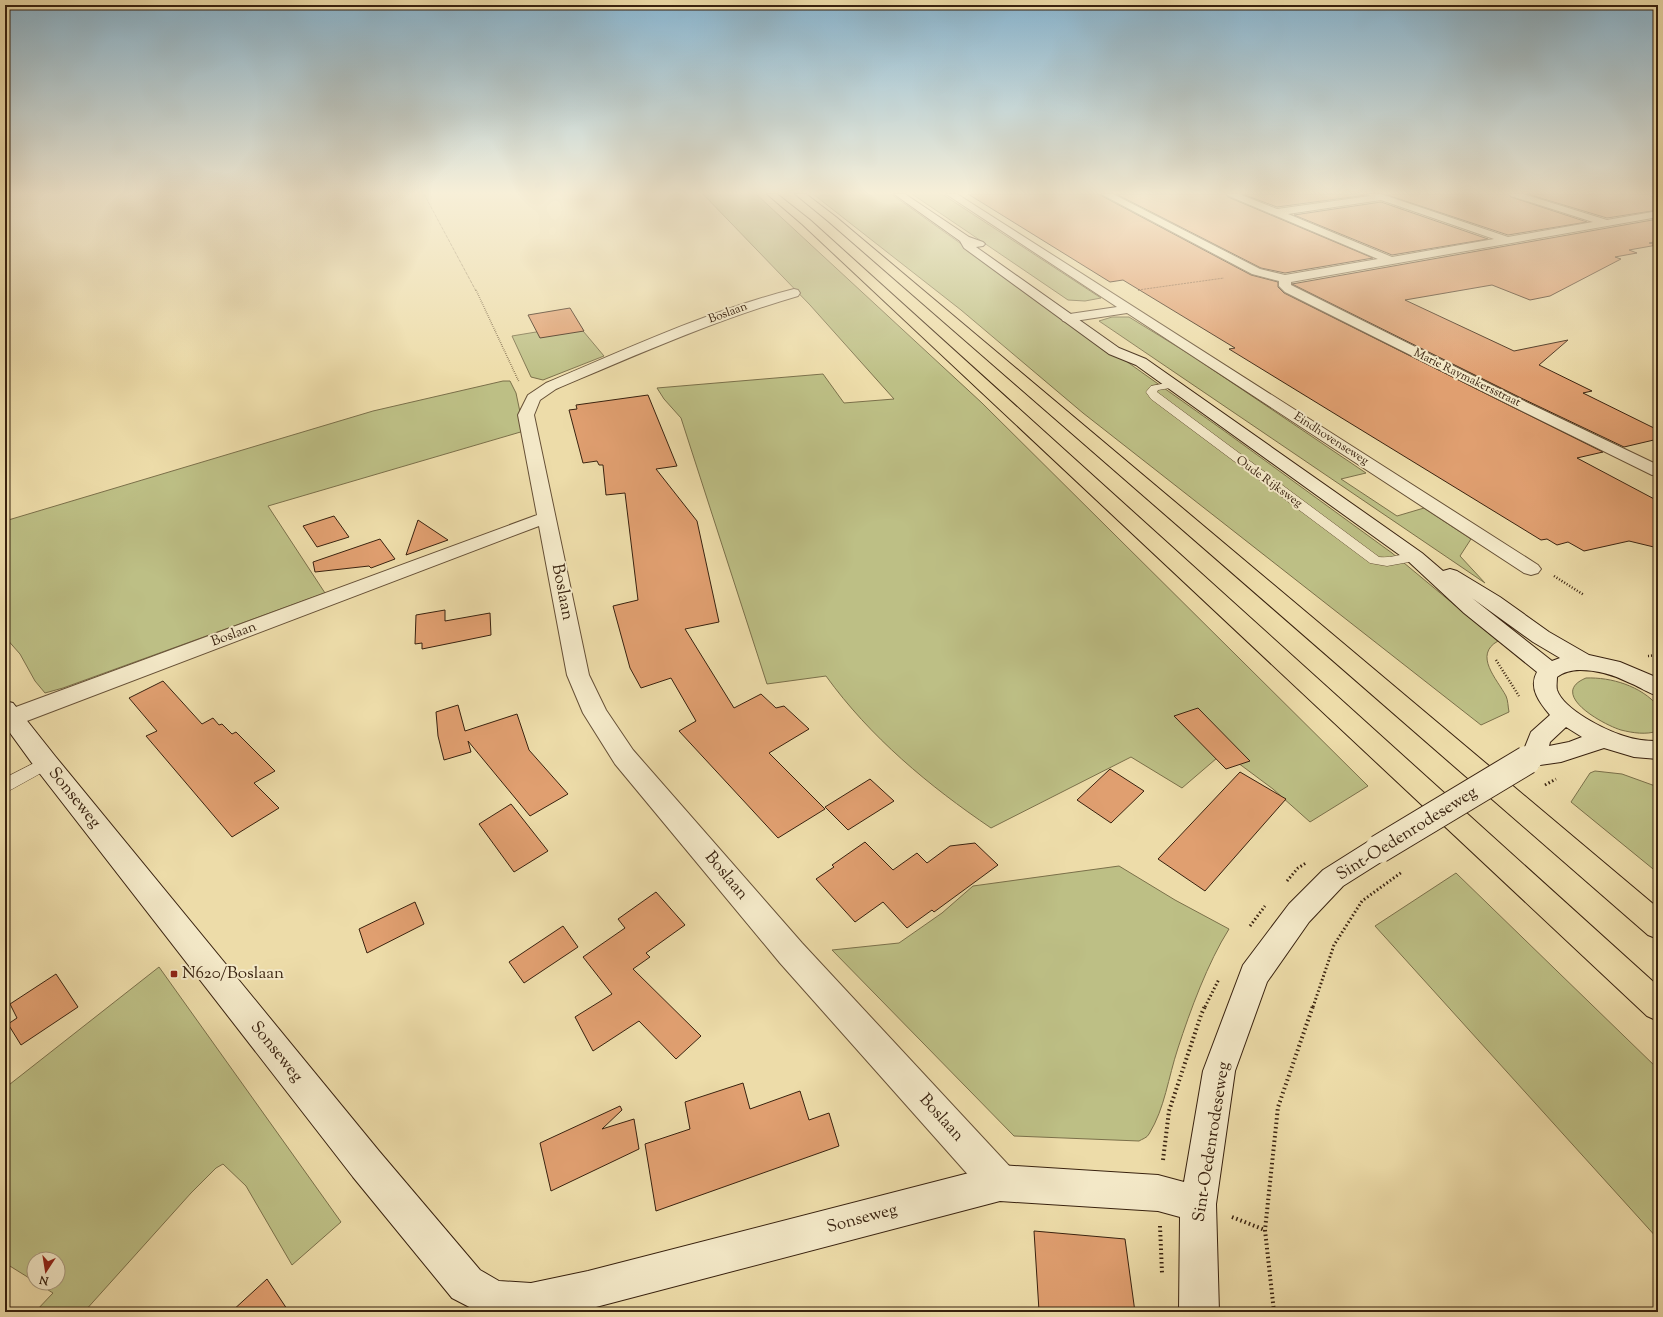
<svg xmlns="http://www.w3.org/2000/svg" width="1663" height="1317" font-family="'Sorts Mill Goudy',serif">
  <rect width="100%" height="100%" fill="#eddca9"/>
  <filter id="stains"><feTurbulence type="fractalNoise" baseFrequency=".005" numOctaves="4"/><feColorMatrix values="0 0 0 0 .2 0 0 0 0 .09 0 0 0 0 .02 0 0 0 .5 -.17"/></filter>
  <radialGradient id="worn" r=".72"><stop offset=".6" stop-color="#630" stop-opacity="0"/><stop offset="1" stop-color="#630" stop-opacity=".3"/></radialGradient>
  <path fill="#bdbf85" stroke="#7b704a" d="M703,194H756L982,403L1368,786L1310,822L1273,789L1187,725L1217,758L1182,788L1131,757L991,828C929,786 870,737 826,676L767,684L681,418L664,399L657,388L823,374L844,403L894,399L810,305Z
    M813,194H891L1223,430L1392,553L1498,641C1473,655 1497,679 1506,696C1508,700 1508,707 1509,712L1481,725L1083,413L961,310Z
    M912,194H942L1101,298L1085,301L1068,300Z
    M1112,317H1129L1194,357L1366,473L1341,479L1397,516L1424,508L1471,539L1460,556L1485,583L1099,321Z
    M578,325L604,356L543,380L531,377L512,336Z
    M503,381H510L516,393L524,431L268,506L325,593L63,688L45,693L35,681L20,654L5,637V521L373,411Z
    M1586,678C1611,677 1641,686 1658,706V731C1646,735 1633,733 1621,730C1604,725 1547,694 1586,678Z
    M1595,771L1622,774L1658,787V873L1571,802L1590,773Z
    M1119,866L1175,900L1229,929C1208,962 1190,1011 1178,1048C1168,1078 1165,1108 1149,1134C1147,1138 1142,1139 1139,1141L1014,1136L832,950L899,943L942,913L973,886Z
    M1456,873L1658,1069V1239L1375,926Z
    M159,967L341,1222L292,1265L246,1186L223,1164L216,1168L191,1193L84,1312H35L53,1293L37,1283H58V1259H34V1281L5,1263V1088Z"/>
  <path fill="#e09f70" stroke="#39220f" d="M968,194H1100V195L1251,275L1278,282V287L1284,293L1603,452L1577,458L1658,501V548L1629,541L1584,551L1568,542L1557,545L1547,539L1541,540L1229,349L1235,348L1123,280L1110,282Z
    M1116,194H1226L1228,197L1373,258L1285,273L1261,268Z
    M1242,194H1367V195L1277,207Z
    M1384,194H1508L1511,197L1587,222L1508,235Z
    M1527,194H1649L1651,197L1658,199V210L1607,218Z
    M1381,202L1488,239L1392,255L1294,215Z
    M1658,219V241L1649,243L1657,245L1629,250L1637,253L1615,257L1621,259L1550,296L1530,300L1492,285L1405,300L1514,351L1568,340L1539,365L1592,391L1583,393L1658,430V439L1624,447L1521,398L1292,284Z
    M570,308L584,331L540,338L528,315Z
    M648,395L677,466L656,469L697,521L719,622L685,629L734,708L761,694L776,708L784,706L809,729L769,753L825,809L778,838L679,731L696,721L671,678L641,688L630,668L613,606L638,600L625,493L606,495L603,465H599L597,461L583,463L569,410L577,409L576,405Z
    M334,516L349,537L317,547L303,526Z
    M418,520L448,540L406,555Z
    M380,539L395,559L371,568L369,566L315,572L313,562Z
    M445,610V621L490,613L491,635L422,649V643L415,644L416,615Z
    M163,681L202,724L213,718L219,725L222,724L232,734L236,732L275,771L254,783L279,808L232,837L146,736L157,731L129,698Z
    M458,705L465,731L517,714L529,750L568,794L530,816L468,741L471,752L444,760L438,736L436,712Z
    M1198,708L1250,761L1226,769L1174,716Z
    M1110,769L1144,791L1111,823L1077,800Z
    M1240,772L1286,799L1205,891L1158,859Z
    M870,779L894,801L848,830L825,807Z
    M511,804L548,851L514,872L479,824Z
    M865,842L893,870L917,853L927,863L950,846L975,843L998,865L934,912L932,910L907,928L883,902L855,922L816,879L834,867L832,865Z
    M656,892L685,925L646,953L650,957L633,969L701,1036L676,1059L639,1021L593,1051L575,1017L612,994L583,957L625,928L618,919Z
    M415,902L424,924L367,953L359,929Z
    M563,926L578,947L524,983L509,962Z
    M56,974L78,1007L21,1045L8,1024L17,1018L10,1004Z
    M743,1083L750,1109L800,1091L809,1120L829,1113L839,1146L656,1211L645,1144L690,1129L685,1102Z
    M620,1106L622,1110L602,1129L634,1119L639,1149L551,1191L540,1143Z
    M1034,1231L1125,1239L1135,1312L1039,1311Z
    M267,1279L289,1312H231Z"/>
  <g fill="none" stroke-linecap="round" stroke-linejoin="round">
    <g stroke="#665036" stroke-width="1">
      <path id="lane" d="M1172,382L1176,383L1177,385L1176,387L1158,390L1157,392L1379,557C1393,559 1407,551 1420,554L1422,557L1420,560L1387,566L1370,563L1151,399L1146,392L1151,386Z
        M46,757L52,759L54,763L52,767L5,793V778Z"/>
    </g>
    <g stroke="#665036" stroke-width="2">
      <path id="street" d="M946,194H957L1538,565L1541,569L1538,573L1531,575L1524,573L1127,313L1068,322L1063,321L1061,318L1063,315L1117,307Z
        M1101,194H1113L1260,269L1285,275L1378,259L1229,196L1227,194H1239L1277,209L1370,196L1368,194H1381L1508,237L1593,222L1511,196L1509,194H1523L1607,220L1658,211V217L1291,282V285L1293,286L1520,399L1658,465V476L1652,475L1510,405L1285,292L1279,286V281L1252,274ZM1381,200L1494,239L1392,257L1288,214Z
        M1650,194H1658V198L1652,196Z
        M794,289L798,290L800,293L798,296C715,320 636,355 556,389L540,400L534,415L589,675L606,710L633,750L802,943L1013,1170L1018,1183L1013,1196L1000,1201L987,1196L780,963L615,764L583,713L567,675L539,526L19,724L11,726L5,725V711L537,515L518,415L528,395L546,383C627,349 708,311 794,289Z"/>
    </g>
    <g stroke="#39220f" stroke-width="2">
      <path id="secondary" d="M894,194H905L969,237L983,242L985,244L983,246L976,247L1119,348L1146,359L1422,553L1443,571L1450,569L1457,571L1500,597L1549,632L1589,655L1620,662L1658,678V696C1648,693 1640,687 1630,683C1614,675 1598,670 1580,670C1571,670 1564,672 1557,677C1557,681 1556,686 1557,690C1564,710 1605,730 1624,736C1635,740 1647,741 1658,741V759L1634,757L1604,748L1561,762L1533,766L1524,764L1521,757L1531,732L1550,715C1540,703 1528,688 1537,672L1464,613L1408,561L1136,365L1109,354L964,248L960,241ZM1472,598L1533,642L1560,658L1552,661ZM1566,727L1582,737L1569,742L1549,746L1550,742Z
        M5,701L13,703L55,756L379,1151L480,1270L499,1281L531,1283L588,1271L1000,1165L1158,1175L1184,1182L1203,1071L1243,965L1289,904L1323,870L1369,841L1379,838L1389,841L1393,849L1389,857L1343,886L1309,922L1267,982L1235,1071L1216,1204L1219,1312H1179L1180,1217L1158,1211L1000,1201L577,1312H479L452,1298L353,1177L37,770L5,726Z"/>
    </g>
    <g stroke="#39220f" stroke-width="2">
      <path id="highway" d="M767,194H777L810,220L1658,986V1021L1647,1016L802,224Z
        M795,194H806L836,217L1658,908V939L1648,935L828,221Z"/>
    </g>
    <path stroke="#39220f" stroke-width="1" stroke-dasharray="0.5 1" stroke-linecap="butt" d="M424,194L476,291
      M1138,290L1224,278"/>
    <path stroke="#39220f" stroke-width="1.5" stroke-dasharray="0.5 1.5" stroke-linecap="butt" d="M476,290L519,382
      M1138,290H1140"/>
    <path stroke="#39220f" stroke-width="2.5" stroke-dasharray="1 2" stroke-linecap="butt" d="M1554,576L1584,595
      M1648,656L1658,655
      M1496,660L1519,696"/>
    <path stroke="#39220f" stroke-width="3" stroke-dasharray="1.5 2.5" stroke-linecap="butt" d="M1545,785L1556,779
      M1287,881L1298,868L1306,863
      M1250,926L1265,906
      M1205,1007L1219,979
      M1313,1007L1334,945L1362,901L1402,872"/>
    <path stroke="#39220f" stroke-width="4" stroke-dasharray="1.5 3" stroke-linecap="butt" d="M1163,1160L1169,1111L1201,1015L1205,1006
      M1232,1217L1265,1230
      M1160,1226L1162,1273
      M1274,1312L1265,1230L1278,1107L1313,1006"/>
    <use href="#lane" fill="#f3e8c7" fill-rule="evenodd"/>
    <use href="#street" fill="#f3e8c7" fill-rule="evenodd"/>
    <use href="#secondary" fill="#f3e8c7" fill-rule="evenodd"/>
    <use href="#highway" fill="#eddca9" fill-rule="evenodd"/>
    <g stroke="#39220f" stroke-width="24" stroke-linecap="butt">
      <path id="secondary-bridge-far1" d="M1526,761L1533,757"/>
    </g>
    <g stroke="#39220f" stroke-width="30" stroke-linecap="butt">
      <path id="secondary-bridge" d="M1379,849L1527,760"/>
    </g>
    <use href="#secondary-bridge-far1" stroke="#f3e8c7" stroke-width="22"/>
    <use href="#secondary-bridge" stroke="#f3e8c7" stroke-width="28"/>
  </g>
  <linearGradient id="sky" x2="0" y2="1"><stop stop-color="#89b6d1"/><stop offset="0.51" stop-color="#f7efd8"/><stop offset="1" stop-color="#f7efd8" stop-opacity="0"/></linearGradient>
  <rect width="1663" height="378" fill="url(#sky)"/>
  <rect fill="#8f2418" stroke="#f3e8c7" stroke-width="1.5" x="170" y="970" width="8" height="8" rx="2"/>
  <g text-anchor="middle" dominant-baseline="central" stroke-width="4" stroke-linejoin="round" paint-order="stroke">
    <g font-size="12" fill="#39220f" stroke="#f3e8c7">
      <text transform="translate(728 313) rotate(-20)">Boslaan</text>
      <text transform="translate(1467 378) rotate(26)">Marie Raymakersstraat</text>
      <text transform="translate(1331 439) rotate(33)">Eindhovenseweg</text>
      <text transform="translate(1269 482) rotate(36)">Oude Rijksweg</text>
    </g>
    <g font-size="14" fill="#39220f" stroke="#f3e8c7">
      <text transform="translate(234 635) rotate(-20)">Boslaan</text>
    </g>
    <g font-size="17" fill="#39220f" stroke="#f3e8c7">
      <text transform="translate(562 592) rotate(79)">Boslaan</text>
      <text transform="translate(74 798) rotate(51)">Sonseweg</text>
      <text transform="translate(1407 834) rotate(-32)">Sint-Oedenrodeseweg</text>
      <text transform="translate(726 876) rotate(50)">Boslaan</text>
      <text transform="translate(276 1052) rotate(51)">Sonseweg</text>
      <text transform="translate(941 1118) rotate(48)">Boslaan</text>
      <text transform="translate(1212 1142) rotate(-81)">Sint-Oedenrodeseweg</text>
      <text transform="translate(862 1219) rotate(-15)">Sonseweg</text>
    </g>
    <g font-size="17" fill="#39220f" stroke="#f3e8c7" text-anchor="start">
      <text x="182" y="974">N620/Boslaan</text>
    </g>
  </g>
  <rect width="1663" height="1317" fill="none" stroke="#eddca9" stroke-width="20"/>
  <rect x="6" y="6" width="1651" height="1305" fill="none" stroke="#39220f" stroke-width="2"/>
  <rect x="10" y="10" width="1643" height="1297" fill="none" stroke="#39220f"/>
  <g transform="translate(46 1271) rotate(192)"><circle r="19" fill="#f3e8c7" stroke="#a9997d"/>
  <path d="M0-3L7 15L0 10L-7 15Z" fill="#8f2418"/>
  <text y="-6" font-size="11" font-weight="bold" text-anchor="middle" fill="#39220f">N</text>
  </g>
  <rect width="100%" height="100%" filter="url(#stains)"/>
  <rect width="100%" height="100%" fill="url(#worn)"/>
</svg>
